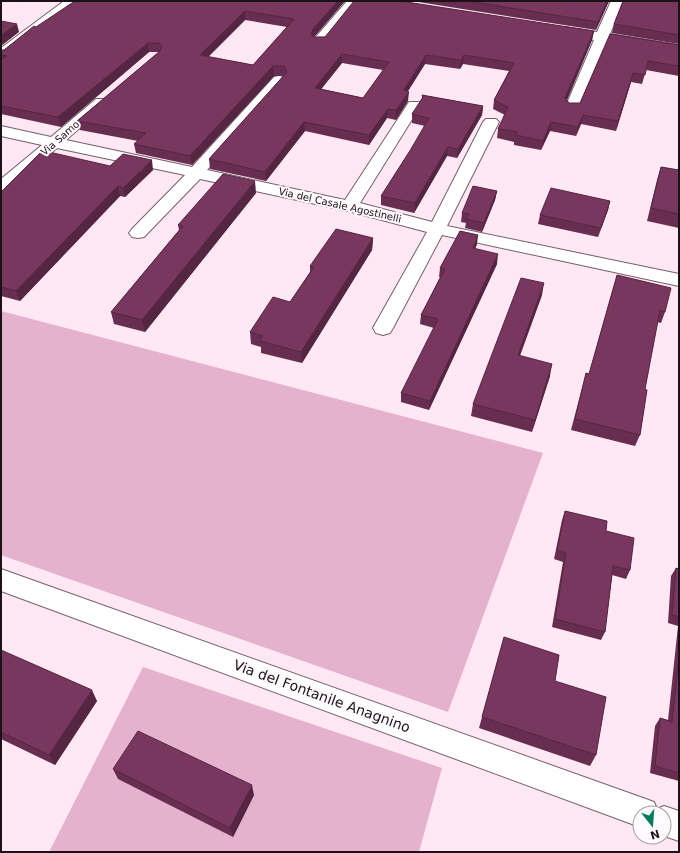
<svg xmlns="http://www.w3.org/2000/svg" width="680" height="853" font-family="'DejaVu Sans',sans-serif">
  <rect width="100%" height="100%" fill="#ffe7f3"/>
  <path fill="#e4b2cc" d="M1,311L543,453L448,712L1,555Z
    M143,667L442,768L419,852H49Z"/>
  <g fill="none" stroke-linecap="round" stroke-linejoin="round">
    <g stroke="#745f6a" stroke-width="2">
      <path id="minor" d="M64,1H78L6,57L1,58V48Z
        M347,1H360L324,45H314L312,42L314,39Z
        M611,1H623L610,34L679,45V53L607,42L579,108L577,111H567L565,108L594,40L564,35L557,31L564,27L597,32Z
        M279,76L284,77L286,80L284,83L207,170L345,200L409,102H419L421,105L360,203L432,222L483,122L486,119H496L499,122L447,226L679,274V286L442,235L393,328L390,333L383,335L376,333L373,328L427,232L348,211L200,179L144,237L138,238L132,237L129,233L132,229L185,175L57,148L7,192L1,193V179L42,145L1,136V126L51,137L96,99H106L108,102L106,105L66,140L192,167L274,77Z
        M1,569L643,798L654,802L657,809L664,806L679,811V841L664,836V813H640V827L1,591Z"/>
    </g>
    <use href="#minor" fill="#fff" fill-rule="evenodd"/>
  </g>
  <path fill="#682e51" fill-rule="evenodd" d="M75,1H345L314,37L594,31L592,40L567,100L569,103H580L610,34L679,45V76L646,70L642,84L631,82L616,131L581,124L576,136L550,131L541,150L514,145V142L497,138L498,129L505,115L493,109L494,100L509,71L463,64L460,69L425,64L408,91V101L396,120L387,118L369,145L305,131L266,181L210,169L209,159L283,76H274L192,165L136,153L134,144L138,141L80,130L77,121L159,52H149L61,127L1,114V50H4L36,27ZM245,20L287,27L253,65L208,57ZM342,63L383,70L363,98L321,89Z
    M412,1H609L596,30Z
    M679,1V44L612,33L614,24Z
    M422,95L483,106L482,115L457,158L447,156L414,213L381,205V196L411,149L425,126L412,123V114L422,99Z
    M661,167L679,170V228L647,221L657,180Z
    M153,170L125,197L120,196L20,301L1,296V192Z
    M497,191L495,200L482,232L465,228L466,223L461,222L462,213Z
    M256,193L145,332L114,324L111,312L179,230L178,225Z
    M610,201L608,210L598,237L538,224L540,215Z
    M373,238L372,250L302,363L261,353V347L251,344L250,332L290,302L310,272V266Z
    M477,244L475,249L497,264L429,410L401,402V393L434,328L420,324L421,315L440,277H439L440,268Z
    M617,275L665,312L661,323L657,322L645,389L640,435L635,446L571,430L586,373L589,374Z
    M542,295L520,356L550,376L532,432L471,416L473,404Z
    M565,511L606,531L630,570L626,579L612,575L605,632L601,640L552,627L563,562L554,559L562,520Z
    M676,568L679,569V781L650,773L655,726L660,718L668,720L678,626L668,623L671,576Z
    M504,637L555,681L596,755L590,766L479,728Z
    M1,650L97,701L55,765L1,739Z
    M113,769L254,795L233,837L118,779Z"/>
  <path fill="#552642" d="M338,1H345L313,38L311,34L313,29Z
    M607,1H609L596,30L598,22Z
    M245,11V20L201,64L200,55Z
    M17,24L19,32L1,46V35Z
    M594,31L592,40L564,107L565,98Z
    M148,43L149,52L61,127L58,117Z
    M342,54V63L315,97V88Z
    M426,55L425,64L403,99L404,90Z
    M464,55L463,64L460,69L461,60Z
    M273,66L274,76L192,165L190,156Z
    M633,73L631,82L616,131L618,121Z
    M409,92L408,101L396,120V110Z
    M483,106L482,115L457,158L458,149Z
    M388,109L387,118L369,145V135Z
    M583,115L581,124L576,136L578,127Z
    M304,122L305,131L266,181L265,172Z
    M551,122L550,131L541,150L543,141Z
    M448,147L447,156L414,213L415,203Z
    M152,160L153,170L125,197L123,188Z
    M255,181L256,193L145,332L142,320Z
    M118,186L120,196L20,301L16,291Z
    M497,191L495,200L482,232L484,223Z
    M610,201L608,210L598,237Z
    M478,235L477,244L472,257L473,248Z
    M373,238L372,250L302,363L301,352Z
    M498,254L497,264L429,410L430,401Z
    M544,283L542,295L515,367L518,355Z
    M552,364L550,376L532,432L535,420Z
    M92,690L97,701L55,765L49,755Z
    M252,785L254,795L233,837L230,828Z"/>
  <path fill="#79365e" stroke="#552642" fill-rule="evenodd" d="M75,1H338L313,29L311,34L313,37H325L354,1H400L594,31L565,98L569,103H580L610,34L679,45V66L648,61L645,75L633,73L618,121L583,115L578,127L551,122L543,141L516,135L517,132L498,129L508,107L494,100L514,63L464,55L461,60L426,55L404,90L409,92L396,110L388,109L369,135L304,122L265,172L209,159L287,72L284,66H273L190,156L134,144L146,133L77,121L160,51L162,46L159,43H148L58,117L1,106V60L7,56L1,55V50H4L34,26L36,27ZM245,11L294,19L253,65L200,55ZM342,54L389,62L363,98L315,88Z
    M467,1H607L598,22Z
    M623,1H679V35L614,24Z
    M1,21L17,24L1,35Z
    M422,95L483,106L458,149L448,147L415,203L381,196L411,149L429,118L412,114L423,97Z
    M49,152L110,166L123,154L152,160L123,188L118,186L16,291L1,287V192L40,153L46,155Z
    M661,167L679,170V214L651,208Z
    M223,174L255,181L142,320L111,312L183,226L178,225Z
    M473,186L497,191L484,223L466,219L469,214L462,213Z
    M551,188L610,201L601,228L540,215Z
    M336,229L373,238L301,352L260,341L263,336L250,332L273,297L290,302L314,267L310,266Z
    M460,231L478,235L473,248L498,254L430,401L401,393L438,319L421,315L445,269L440,268Z
    M617,275L671,288L665,312L660,310L645,389L647,390L640,435L575,419L586,373L589,374Z
    M521,278L544,283L518,355L552,364L535,420L473,404Z
    M565,511L607,521L606,531L634,538L630,570L613,566L605,632L555,619L566,553L557,551Z
    M676,568L679,569V617L672,615Z
    M504,637L559,655L555,681L606,697L596,755L482,717Z
    M1,650L92,690L49,755L1,732Z
    M679,656V773L655,766L660,718L672,722Z
    M138,731L252,785L230,828L113,769Z"/>
  <g text-anchor="middle" dominant-baseline="central" stroke-width="4" stroke-linejoin="round" paint-order="stroke">
    <g font-size="10" fill="#1b1217" stroke="#fffafd">
      <text transform="translate(60 138) rotate(-41)">Via Samo</text>
      <text transform="translate(340 205) rotate(13)">Via del Casale Agostinelli</text>
    </g>
    <g font-size="14" fill="#1b1217" stroke="#fffafd">
      <text transform="translate(322 696) rotate(20)">Via del Fontanile Anagnino</text>
    </g>
  </g>
  <rect width="680" height="853" fill="none" stroke="#1b1217" stroke-width="4"/>
  <g transform="translate(652 825) rotate(163)"><circle r="19" fill="#fffafd" stroke="#a49da1"/>
  <path d="M0-3L7 15L0 10L-7 15Z" fill="#017d5b"/>
  <text y="-6" font-size="11" font-weight="bold" text-anchor="middle" fill="#1b1217">N</text>
  </g>
</svg>
